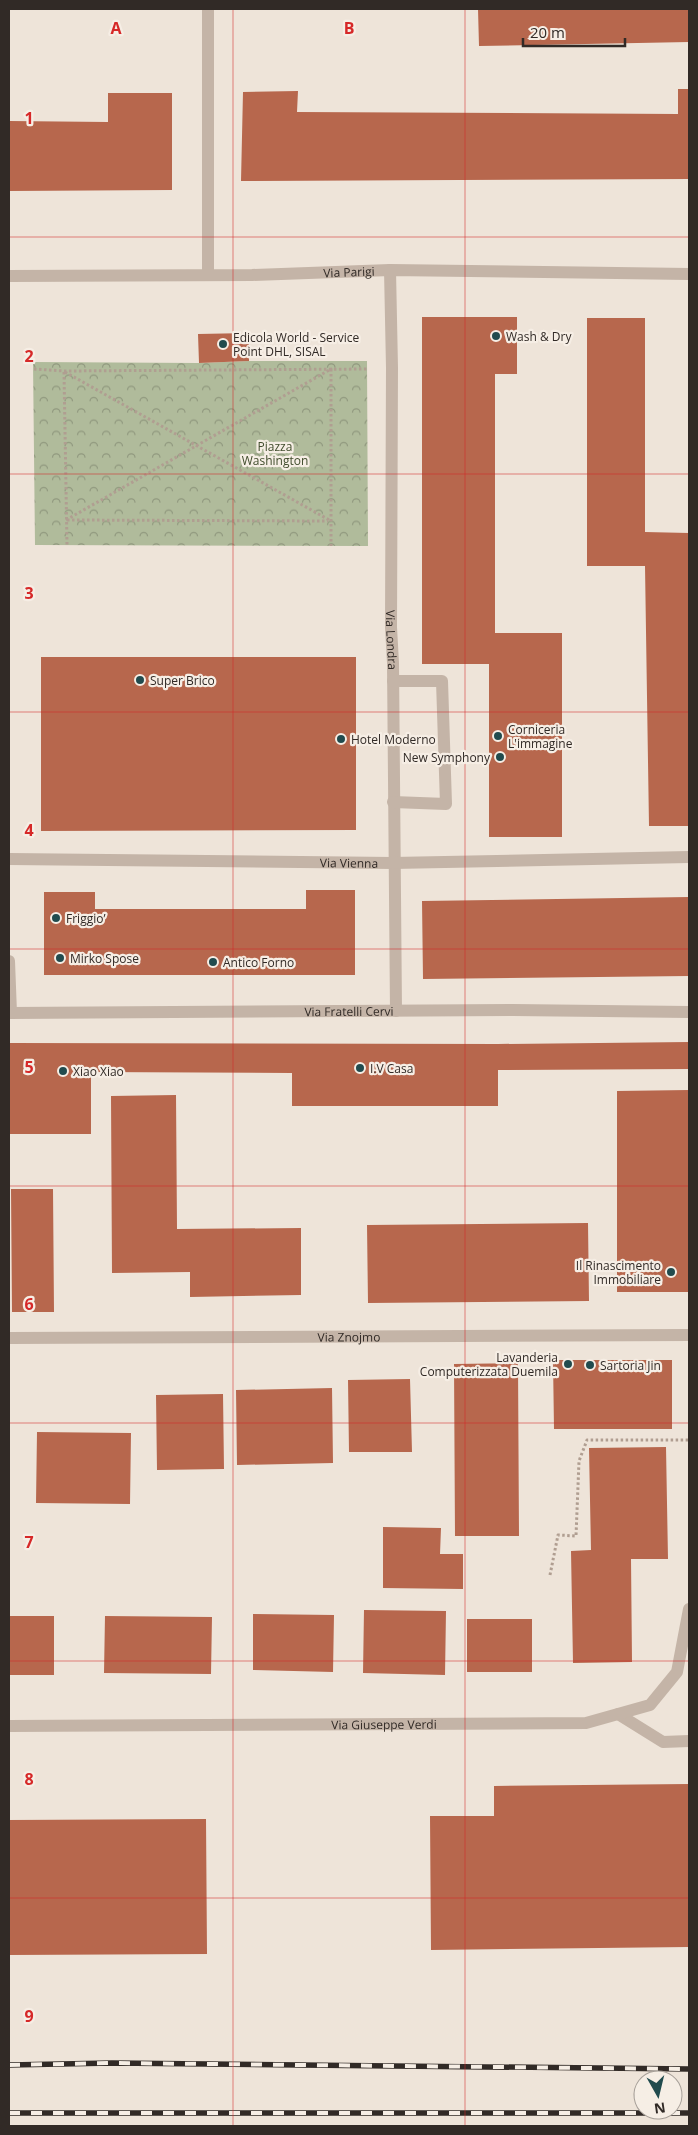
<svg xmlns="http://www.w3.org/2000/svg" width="698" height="2135" font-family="'Open Sans',sans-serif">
  <defs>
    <pattern id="forest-crowns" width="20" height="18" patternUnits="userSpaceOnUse" patternTransform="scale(1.25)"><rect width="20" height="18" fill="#b0bb9b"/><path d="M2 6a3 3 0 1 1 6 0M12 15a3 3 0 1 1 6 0" fill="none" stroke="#90987e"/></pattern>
  </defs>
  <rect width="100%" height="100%" fill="#eee4d9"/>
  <path fill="url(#forest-crowns)" d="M249,361H367L368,546L35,545L33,362L199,363Z"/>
  <path fill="#b7674d" d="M478,9H689V42L479,46Z
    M678,89H689V179L241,181L243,92L298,91L297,112L678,114Z
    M108,93H172V190L9,191V121L108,122Z
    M422,317H517V374H495V633H562V837H489V664H422Z
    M587,318H645V532L689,533V826H649L645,566H587Z
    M249,333V361L199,363L198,334Z
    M41,657H356V830L41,831Z
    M306,890H355V975H44V892H95V909H306Z
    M689,897V976L423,979L422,901Z
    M689,1042V1069L498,1070V1106H292V1073L91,1072V1134H9V1043L498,1044Z
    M689,1090V1292H617V1091Z
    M176,1095L177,1229L301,1228V1295L190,1297V1272L112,1273L111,1096Z
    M11,1189H53L54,1312H12Z
    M588,1223L589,1301L368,1303L367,1225Z
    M553,1360H672V1429H554Z
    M518,1363L519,1536H455L454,1364Z
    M410,1379L412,1452H349L348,1380Z
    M332,1388L333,1463L237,1465L236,1390Z
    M223,1394L224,1469L157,1470L156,1395Z
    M37,1432L131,1433L130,1504L36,1503Z
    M666,1447L668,1559H631L632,1662L573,1663L571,1551L591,1550L589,1448Z
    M383,1527L441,1528L440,1554H463V1589L383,1588Z
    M364,1610L446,1611L445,1675L363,1673Z
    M253,1614L334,1615L333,1672L253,1670Z
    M9,1616H54V1675H9Z
    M105,1616L212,1617L211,1674L104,1673Z
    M467,1619H532V1672H467Z
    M689,1784V1947L431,1950L430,1816H494V1786Z
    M206,1819L207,1954L9,1955V1820Z"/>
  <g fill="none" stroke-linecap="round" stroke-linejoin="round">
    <path stroke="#b09e91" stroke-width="3" stroke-dasharray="2.5 2.5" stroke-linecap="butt" d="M34,369L64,371L368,369
      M64,372L67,545
      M65,372L331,521
      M66,520L331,369V546
      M67,520L328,521
      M550,1575L558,1535L576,1536L579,1461L587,1440H688"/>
    <g stroke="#c4b4a7" stroke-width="12">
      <path id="s1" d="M390,270L392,368L391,627L393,663L396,1011"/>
      <path d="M208,274V9"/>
      <path id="s2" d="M9,276L252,275L390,270L689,274"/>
      <path d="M393,681H442L446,804L393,802"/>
      <path id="s3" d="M9,859L393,863L689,857"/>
      <path d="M9,961L11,1013"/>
      <path id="s4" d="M9,1013L513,1010L689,1012"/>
      <path id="s5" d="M9,1338L689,1335"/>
      <path d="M618,1714L663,1742L689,1741"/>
      <path id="s6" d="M9,1726L586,1723L650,1705L677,1672L689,1609"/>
    </g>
    <g stroke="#312a26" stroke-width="5.5">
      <path id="rail" d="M9,2065L112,2063L689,2069
        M9,2113H689"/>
    </g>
    <use href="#rail" stroke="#f6eee5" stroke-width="4" stroke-dasharray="11" stroke-linecap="butt"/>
  </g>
  <path fill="none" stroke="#d62828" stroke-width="1" stroke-opacity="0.55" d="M233,9V2126M465,9V2126M9,237H689M9,474H689M9,712H689M9,949H689M9,1186H689M9,1423H689M9,1661H689M9,1898H689"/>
  <g fill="#214b4e" stroke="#f6eee5" stroke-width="2">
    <circle cx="496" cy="336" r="5"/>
    <circle cx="223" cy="344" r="5"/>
    <circle cx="140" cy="680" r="5"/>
    <circle cx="498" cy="736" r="5"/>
    <circle cx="341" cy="739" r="5"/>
    <circle cx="500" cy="757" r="5"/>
    <circle cx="56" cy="918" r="5"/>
    <circle cx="60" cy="958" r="5"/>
    <circle cx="213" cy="962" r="5"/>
    <circle cx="360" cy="1068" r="5"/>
    <circle cx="63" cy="1071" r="5"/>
    <circle cx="671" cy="1272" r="5"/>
    <circle cx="568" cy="1364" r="5"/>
    <circle cx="590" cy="1365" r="5"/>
  </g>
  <g text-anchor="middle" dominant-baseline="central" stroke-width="4.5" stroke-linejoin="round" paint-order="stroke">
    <g font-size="12" fill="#312a26" stroke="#f6eee5">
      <text stroke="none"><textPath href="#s2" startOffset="340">Via Parigi</textPath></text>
      <text stroke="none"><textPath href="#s1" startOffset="370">Via Londra</textPath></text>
      <text stroke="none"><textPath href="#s3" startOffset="340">Via Vienna</textPath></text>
      <text stroke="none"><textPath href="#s4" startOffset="340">Via Fratelli Cervi</textPath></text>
      <text stroke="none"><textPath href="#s5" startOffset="340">Via Znojmo</textPath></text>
      <text stroke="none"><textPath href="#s6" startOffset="375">Via Giuseppe Verdi</textPath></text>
    </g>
    <g font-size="12" fill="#312a26" stroke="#f6eee5" text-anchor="start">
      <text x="506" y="336">Wash &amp; Dry</text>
      <text x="233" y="337">Edicola World - Service<tspan x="233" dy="14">Point DHL, SISAL</tspan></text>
      <text x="150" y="680">Super Brico</text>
      <text x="508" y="729">Corniceria<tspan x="508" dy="14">L'immagine</tspan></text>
      <text x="351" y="739">Hotel Moderno</text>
      <text x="490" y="757" text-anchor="end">New Symphony</text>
      <text x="66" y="918">Friggio’</text>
      <text x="70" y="958">Mirko Spose</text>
      <text x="223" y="962">Antico Forno</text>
      <text x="370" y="1068">I.V Casa</text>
      <text x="73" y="1071">Xiao Xiao</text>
      <text x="661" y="1265" text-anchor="end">Il Rinascimento<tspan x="661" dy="14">Immobiliare</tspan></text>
      <text x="558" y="1357" text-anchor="end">Lavanderia<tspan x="558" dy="14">Computerizzata Duemila</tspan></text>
      <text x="600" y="1365">Sartoria Jin</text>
    </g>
    <g font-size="12" fill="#414d2d" stroke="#f6eee5">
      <text x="275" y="446">Piazza<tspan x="275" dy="14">Washington</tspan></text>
    </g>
  </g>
  <g font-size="16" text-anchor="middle" font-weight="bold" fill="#d62828" stroke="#f6eee5" stroke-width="4.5" stroke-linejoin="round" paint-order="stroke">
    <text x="116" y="34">A</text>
    <text x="349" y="34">B</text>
    <text x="29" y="124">1</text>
    <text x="29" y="362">2</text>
    <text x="29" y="599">3</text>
    <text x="29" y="836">4</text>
    <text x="29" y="1073">5</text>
    <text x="29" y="1310">6</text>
    <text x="29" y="1548">7</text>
    <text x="29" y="1785">8</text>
    <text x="29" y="2022">9</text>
  </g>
  <rect width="698" height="2135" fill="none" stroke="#312a26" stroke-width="20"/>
  <g transform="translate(658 2095) rotate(172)"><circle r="24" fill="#f6eee5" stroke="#a7a099"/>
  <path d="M0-4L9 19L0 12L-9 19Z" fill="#214b4e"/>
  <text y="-8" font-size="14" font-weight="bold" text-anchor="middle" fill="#312a26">N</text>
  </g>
  <path d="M523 38v8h102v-8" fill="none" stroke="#312a26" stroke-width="2.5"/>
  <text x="530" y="38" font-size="15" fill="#312a26" stroke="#f6eee5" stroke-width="4" paint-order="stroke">20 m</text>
</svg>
